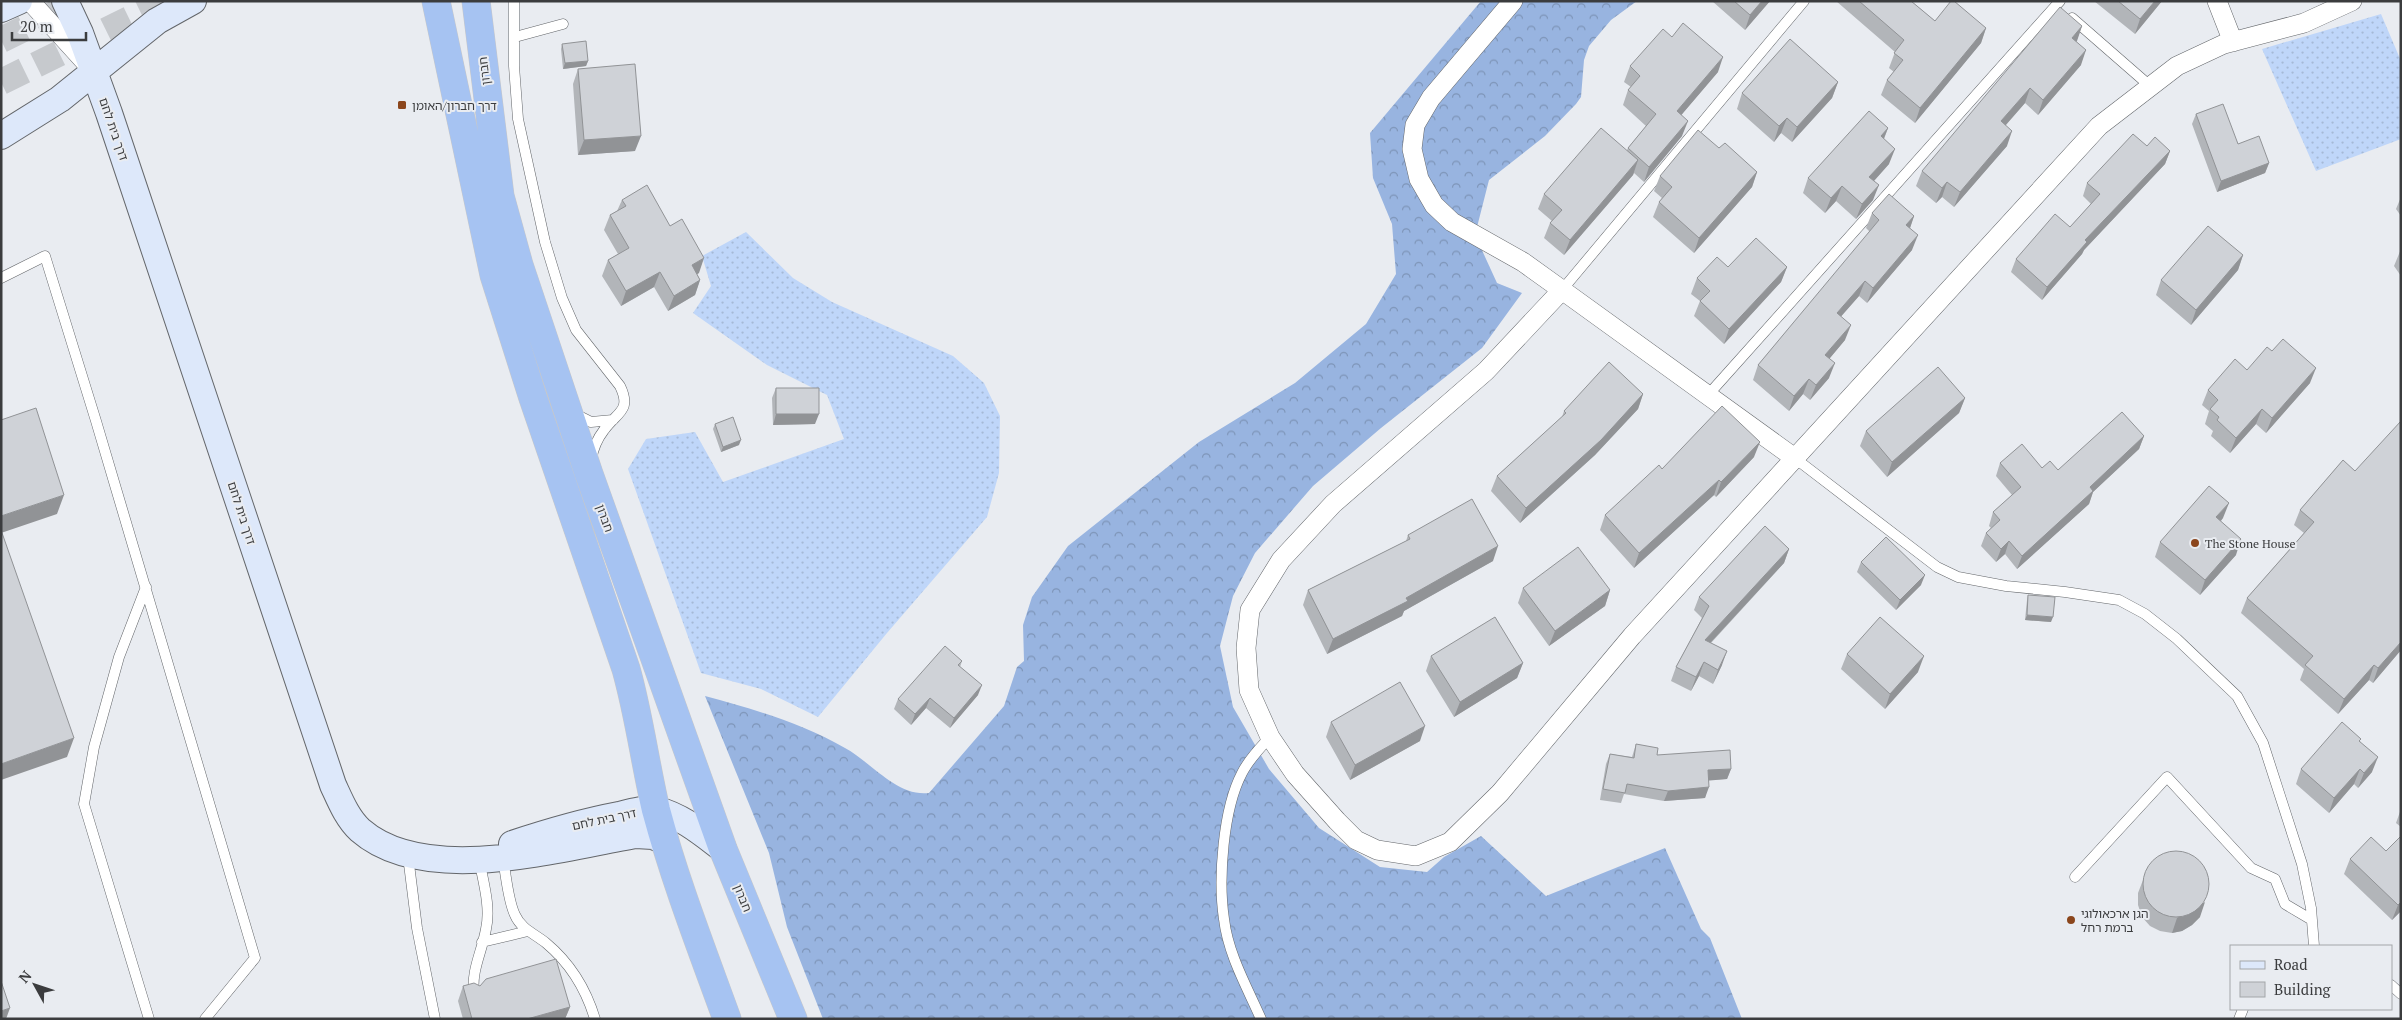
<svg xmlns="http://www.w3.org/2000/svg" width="2402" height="1020" font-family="'PT Serif','Noto Sans Hebrew',serif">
  <defs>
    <pattern id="grass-dots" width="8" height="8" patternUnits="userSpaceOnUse" patternTransform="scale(1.25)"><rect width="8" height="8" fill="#bfd6f9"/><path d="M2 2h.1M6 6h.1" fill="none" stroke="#a5b9d6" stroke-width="1.8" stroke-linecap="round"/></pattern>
    <pattern id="forest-crowns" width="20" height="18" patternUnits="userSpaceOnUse" patternTransform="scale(1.25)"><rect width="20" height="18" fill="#98b4e0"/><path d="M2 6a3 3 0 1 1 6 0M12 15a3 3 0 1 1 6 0" fill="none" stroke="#7d94b7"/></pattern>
  </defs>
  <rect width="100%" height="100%" fill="#e9ecf1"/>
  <path fill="url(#grass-dots)" d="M2381,14L2401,61V139L2316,171L2262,49Z
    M746,232L793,278L832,302L953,356L984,383L1000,416L999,473L987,517L887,633L818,717L761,689L701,673L628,469L646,439L695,432L723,482L844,439L827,395L767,365L693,313L711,286L702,256Z"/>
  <path fill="url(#forest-crowns)" d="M1481,1H1637L1611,20L1589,46L1584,60L1581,97L1576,104L1545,136L1489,180L1475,235L1497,283L1522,293L1482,348L1381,428L1313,486L1255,553L1233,596L1220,646L1233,707L1269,769L1319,828L1380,867L1427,872L1444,857L1481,836L1546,896L1665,848L1701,929L1710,938L1742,1019H823L787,927L769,853L705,696C753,709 801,723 845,748C871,762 897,797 929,793L1004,706L1017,667L1024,661L1023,625L1032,597L1068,546L1199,442L1295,383L1366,324L1396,274L1392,224L1373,178L1370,133Z"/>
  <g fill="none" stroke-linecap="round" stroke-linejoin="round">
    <path stroke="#c6c9cd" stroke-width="26" stroke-dasharray="26 13" stroke-linecap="butt" d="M1,40L80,1
      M1,82L166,1"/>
    <g stroke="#63666a" stroke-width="11">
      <path id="service" d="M514,1V66L518,119L545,242L562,298L576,330L620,386C632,411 617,412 604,430C597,439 593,449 591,460
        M2072,18L2150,86
        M515,37L563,24
        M1,278L45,256L96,421L255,958L205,1019
        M1562,290L1804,1
        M1708,395L2060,1
        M573,413L591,422L613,420
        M1796,459L1937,567L1958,577L2006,586L2065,592L2119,600L2145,614L2177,639L2237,696L2263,743L2302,864L2311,908L2314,946
        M146,587L119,657L94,747L84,804L149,1019
        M408,856L417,928L435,1019
        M503,859C506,875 508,901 515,915C521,929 535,934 546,943C570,963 586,989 595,1019
        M2075,877L2167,777L2251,868L2275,879L2285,904L2312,920
        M482,942L528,931
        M2391,985L2401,994
        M474,994C471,970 482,952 486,929C491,907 483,881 479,859
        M1261,1019C1247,987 1228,954 1224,919C1218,879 1223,809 1242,773C1249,759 1260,748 1270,737
        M2239,1019L2243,1009"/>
    </g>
    <g stroke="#63666a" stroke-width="20">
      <path id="minor" d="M30,1L88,65
        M1513,1L1431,98L1415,125L1412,149L1419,179L1434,205L1452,222L1523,262L1562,290L1796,459
        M2217,1L2233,42
        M1562,290L1486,371L1333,504L1281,560L1250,610L1246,648L1249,690L1270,737L1295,774L1337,821L1356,840L1377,850L1416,856L1450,842L1500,793L1632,636L2099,126L2177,66L2224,44L2304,23L2352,1"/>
    </g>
    <g stroke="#63666a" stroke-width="28">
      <path id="secondary" d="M65,1L80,33L109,113L333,785C340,800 347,818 360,830C425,887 559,848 636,835L653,836L665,841
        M1,9L19,1
        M1,136L60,99L157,21L193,1
        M512,844C548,832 582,822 619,815C631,812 645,808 657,810C682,816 703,834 723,849"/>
    </g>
    <g stroke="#c8c8c9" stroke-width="29">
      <path id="trunk" d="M436,1L494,275L533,398L626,669C639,715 645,763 656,810C675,881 702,950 727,1019
        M476,1L500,196L519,265L589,474L723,849L793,1019"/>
    </g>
    <use href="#service" stroke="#fff" stroke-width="10"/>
    <use href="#minor" stroke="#fff" stroke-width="19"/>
    <use href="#secondary" stroke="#dde8fa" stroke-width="26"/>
    <use href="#trunk" stroke="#a6c3f2" stroke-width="28"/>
  </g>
  <path fill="#b2b5b9" d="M1712,1H1770L1745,30Z
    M1836,1H1911L1935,21L1986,28L1981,43L1915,123L1881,95L1887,80L1894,72L1889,68L1895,52Z
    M2094,1H2162L2135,34Z
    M2082,26L2076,42L2081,65L2038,115L2025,103L2006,125L2007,146L1954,207L1942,197L1936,203L1916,186L1922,171Z
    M1672,37L1718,72L1681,115L1682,136L1644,182L1634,173L1633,175L1564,255L1544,238L1550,223L1552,221L1538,209L1544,194L1627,150L1628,148L1646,126L1623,105L1628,90L1631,87L1624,82L1630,66Z
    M562,44L588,61L586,66L563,69L561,49Z
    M578,69L635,151L578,155L573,84Z
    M1838,82L1832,98L1792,142L1781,133L1774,142L1737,109L1742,93Z
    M2196,114L2238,144L2269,163L2265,173L2217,192L2192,124Z
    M1888,128L1884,139L1889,164L1874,181L1873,200L1856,219L1836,201L1825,213L1803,193L1808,178Z
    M2147,146L2170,151L2165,164L2084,250L2082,254L2042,300L2011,272L2016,259L2070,227L2091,204L2083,196L2087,183Z
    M1719,148L1757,172L1752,187L1694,253L1653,217L1659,202L1662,198L1654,191L1660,176Z
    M2401,197V216L2396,209Z
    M622,200L670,226L699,273L697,274L700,280L695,295L668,311L654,287L621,306L602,276L608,260L618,254L604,230L610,215L617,211Z
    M1872,213L1914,216L1910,228L1912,250L1867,303L1859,296L1841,316L1845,340L1829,359V378L1810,400L1803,394L1789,411L1753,380L1758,365L1870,232L1866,228Z
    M2401,249V276L2394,266Z
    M2243,255L2238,270L2191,325L2156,295L2161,280Z
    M1728,267H1787L1781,282L1724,344L1694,316L1700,301L1691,294L1697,278Z
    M2247,370L2310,383L2266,433L2256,424L2230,453L2211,436L2213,431L2205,424L2209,411L2202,405L2208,390Z
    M776,388L815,424L773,425L772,398Z
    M1643,394L1638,409L1595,455L1520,523L1491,491L1497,476L1562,417L1564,411Z
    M1965,398L1959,413L1887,477L1860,446L1866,431Z
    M715,424L739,445L721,452L713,429Z
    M2144,436L2139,449L2093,492L2089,504L2017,569L2005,554L1996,562L1981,546L1986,533L1991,528L1989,526L1993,512L2012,495L1996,476L2000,463L2058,470Z
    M1754,457L1716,497L1714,495L1634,568L1600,530L1605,515L1662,469Z
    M2343,460L2401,650L2373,683L2369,680L2338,714L2300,680L2304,669L2241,613L2247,598L2304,533L2294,525L2300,510Z
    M2223,518L2221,521L2236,555L2200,595L2155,557L2160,542Z
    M1408,535L1493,561L1404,611L1402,616L1327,654L1303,605L1308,590L1406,541Z
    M1789,549L1784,563L1711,643L1722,665L1713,684L1699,676L1691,691L1671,681L1676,667L1702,618L1694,610L1699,597Z
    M1861,562L1921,585L1896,610L1857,572Z
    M1523,588L1610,590L1605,606L1549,646L1518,603Z
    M2028,595L2051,622L2025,620L2027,600Z
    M1847,654L1918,672L1885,709L1841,669Z
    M1431,656L1523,663L1517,678L1454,717L1426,671Z
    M962,661L960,667L978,695L950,728L926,708L911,725L894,709L898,699Z
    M1331,722L1420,741L1350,780L1326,737Z
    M2360,741L2372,772L2358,788L2354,784L2329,813L2296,784L2301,769Z
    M1636,744L1657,755L1731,769L1727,779L1709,780L1705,798L1664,801L1624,794L1621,803L1600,800L1606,764L1610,754L1632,757Z
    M2401,809V827L2396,823Z
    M2401,836V911L2392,920L2344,874L2350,859L2386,851Z
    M2148,867L2200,917L2192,925L2182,931L2172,933L2160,931L2150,926L2142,917L2138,905V893Z
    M463,986H480L570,1007L565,1019H463L458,1001Z"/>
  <path fill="#919396" d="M1762,1H1770L1745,30L1750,15Z
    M2155,1H2162L2135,34L2140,19Z
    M2082,26L2077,41L2067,53L2072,38Z
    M1986,28L1981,43L1915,123L1920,108Z
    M2086,50L2081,65L2038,115L2043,100Z
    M1723,57L1718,72L1672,126L1677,111Z
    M588,61L586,66L563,69L565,63Z
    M1838,82L1832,98L1792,142L1797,127Z
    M2030,88L2025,103L1996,136L2001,121Z
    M1787,118L1781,133L1774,142L1779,126Z
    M1688,121L1682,136L1644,182L1649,167Z
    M1888,128L1882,143L1881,136Z
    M2012,131L2007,146L1954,207L1960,192Z
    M641,136L635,151L578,155L584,140Z
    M1895,149L1889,164L1864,192L1869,177Z
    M2170,151L2165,164L2084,250L2082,254L2042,300L2047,287L2085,240Z
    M1638,160L1633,175L1564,255L1570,240Z
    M2269,163L2265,173L2217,192L2221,181Z
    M1757,172L1752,187L1694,253L1699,238Z
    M1947,182L1942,197L1936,203L1942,188Z
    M1879,185L1873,200L1856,219L1862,204Z
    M1842,186L1836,201L1825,213L1831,198Z
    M1914,216L1909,231L1906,225Z
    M1918,235L1912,250L1867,303L1873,288Z
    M2243,255L2238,270L2191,325L2196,310Z
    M704,258L699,273L686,280L692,265Z
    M1787,267L1781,282L1724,344L1729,329Z
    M660,272L654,287L621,306L626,291Z
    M700,280L695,295L668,311L674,296Z
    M1865,281L1859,296L1831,328L1837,313Z
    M1851,325L1845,340L1820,370L1825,355Z
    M1835,363L1829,378L1810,400L1816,385Z
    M2316,368L2310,383L2266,433L2272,418Z
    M1809,379L1803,394L1789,411L1794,396Z
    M1643,394L1638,409L1595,455L1520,523L1526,508Z
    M1965,398L1959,413L1887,477L1892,462Z
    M2262,409L2256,424L2230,453L2236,438Z
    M776,414H819L815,424L773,425Z
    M2144,436L2139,449L2093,492L2089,504L2017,569L2022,556L2090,487Z
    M741,440L739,445L721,452L723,447Z
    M1760,442L1754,457L1716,497L1721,482Z
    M1719,480L1714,495L1634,568L1639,553Z
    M64,495L57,514L1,533V516Z
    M2229,503L2223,518L2211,532L2216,517Z
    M2241,539L2236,555L2200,595L2205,580Z
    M2009,541L2005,554L1996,562L2001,549Z
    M1498,546L1493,561L1404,611L1402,616L1327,654L1333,639Z
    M1789,549L1784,563L1700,654L1705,640Z
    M1925,575L1921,585L1896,610L1900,600Z
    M1610,590L1605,606L1549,646L1555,631Z
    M2027,615L2053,617L2051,622L2025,620Z
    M2401,642V650L2373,683L2378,668Z
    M1727,651L1722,665L1713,684L1718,670Z
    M1924,656L1918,672L1885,709L1890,694Z
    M1704,662L1699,676L1691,691L1696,677Z
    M1523,663L1517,678L1454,717L1460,702Z
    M2374,665L2369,680L2338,714L2344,699Z
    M982,685L978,695L950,728L954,718Z
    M930,698L926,708L911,725L915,714Z
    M1425,726L1420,741L1350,780L1355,765Z
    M74,738L67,757L1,780V764Z
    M2378,757L2372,772L2358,788L2364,773Z
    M1731,769L1727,779L1704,781L1708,770Z
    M2360,769L2354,784L2329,813L2334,798Z
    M1709,787L1705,798L1664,801L1668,791Z
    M2205,902L2200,917L2192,925L2182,931L2172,933L2177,918Z
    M2401,902V911L2392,920L2398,905Z
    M570,1007L565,1019H527Z
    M10,1008L6,1019H1V1011Z"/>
  <path fill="#cfd2d7" stroke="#919396" d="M1734,1H1762L1750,15Z
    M1859,1H1911L1935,21L1951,1H1954L1986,28L1920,108L1887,80L1903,60L1894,53L1904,40Z
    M2118,1H2155L2140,19Z
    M2060,7L2082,26L2072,38L2086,50L2043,100L2030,88L2001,121L2012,131L1960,192L1947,182L1942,188L1922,171Z
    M1683,23L1723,57L1677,111L1688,121L1649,167L1628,148L1656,114L1628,90L1640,76L1630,66L1663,29L1672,37Z
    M1790,39L1838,82L1797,127L1787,118L1779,126L1742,93Z
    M586,41L588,61L565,63L562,44Z
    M635,64L641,136L584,140L578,69Z
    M2223,104L2238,144L2259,136L2269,163L2221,181L2196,114Z
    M1869,111L1888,128L1881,136L1895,149L1869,177L1879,185L1862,204L1842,186L1831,198L1808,178Z
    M1601,128L1638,160L1570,240L1550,223L1562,210L1544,194Z
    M1698,130L1719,148L1725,143L1757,172L1699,238L1659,202L1672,187L1660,176Z
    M2133,134L2147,146L2155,137L2170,151L2085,240L2087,242L2047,287L2016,259L2055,214L2070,227L2100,194L2087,183Z
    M647,185L670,226L682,219L704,258L692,265L700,280L674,296L660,272L626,291L608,260L629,248L610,215L626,206L622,200Z
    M1889,194L1914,216L1906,225L1918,235L1873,288L1865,281L1837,313L1851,325L1825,355L1835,363L1816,385L1809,379L1794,396L1758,365L1879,220L1872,213Z
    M2208,226L2243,255L2196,310L2161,280Z
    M1756,238L1787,267L1729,329L1700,301L1710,291L1697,278L1717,257L1728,267Z
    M2283,339L2316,368L2272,418L2262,409L2236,438L2217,420L2219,417L2210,409L2218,400L2208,390L2235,359L2247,370L2267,347L2272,351Z
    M1609,362L1643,394L1601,440L1526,508L1497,476L1566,413L1564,411Z
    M1938,367L1965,398L1892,462L1866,431Z
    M776,388H819V414H776Z
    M1722,406L1760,442L1721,482L1719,480L1639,553L1605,515L1659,465L1662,469Z
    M36,408L64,495L1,516V420Z
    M2122,412L2144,436L2090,487L2093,491L2022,556L2009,541L2001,549L1986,533L2000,520L1993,512L2021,487L2000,463L2022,444L2042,468L2050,461L2058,470Z
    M733,417L741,440L723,447L715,424Z
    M2401,421V642L2378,668L2374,665L2344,699L2305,665L2313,656L2247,598L2314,522L2300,510L2343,460L2355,471Z
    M2209,486L2229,503L2216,517L2241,539L2205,580L2160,542Z
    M1472,499L1498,546L1406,598L1408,601L1333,639L1308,590L1410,539L1408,535Z
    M1765,526L1789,549L1705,640L1727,651L1718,670L1704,662L1696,677L1676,667L1709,606L1699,597Z
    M1,530L74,738L1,764Z
    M1886,537L1925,575L1900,600L1861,562Z
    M1578,547L1610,590L1555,631L1523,588Z
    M2028,595L2055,597L2053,617L2027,615Z
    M1495,617L1523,663L1460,702L1431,656Z
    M1880,617L1924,656L1890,694L1847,654Z
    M945,646L962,661L958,665L982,685L954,718L930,698L915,714L898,699Z
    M1400,682L1425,726L1355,765L1331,722Z
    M2342,722L2361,739L2359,741L2378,757L2364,773L2360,769L2334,798L2301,769Z
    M1636,744L1658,748L1657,755L1730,750L1731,769L1708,770L1709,787L1668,791L1627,784L1625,793L1603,789L1610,754L1634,758Z
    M2401,836V902L2398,905L2350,859L2371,837L2386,851Z
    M2143 884a33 33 0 1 1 66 0a33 33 0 1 1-66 0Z
    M556,959L570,1007L527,1019H472L463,986L474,983L480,986L486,979Z
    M1,981L10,1008L1,1011Z"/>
  <g fill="#8b461c" stroke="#e9ecf1" stroke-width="2">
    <rect x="397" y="100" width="10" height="10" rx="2.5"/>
    <circle cx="2195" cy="543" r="5"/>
    <circle cx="2071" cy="920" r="5"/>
  </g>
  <g text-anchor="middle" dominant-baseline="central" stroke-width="4" stroke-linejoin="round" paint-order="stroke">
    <g font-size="12" fill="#3b3c3e" stroke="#e9ecf1">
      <text transform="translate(484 71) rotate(-97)">חברון</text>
      <text transform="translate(114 129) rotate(71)">דרך בית לחם</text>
      <text transform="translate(242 513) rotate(72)">דרך בית לחם</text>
      <text transform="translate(605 518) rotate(70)">חברון</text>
      <text transform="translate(604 819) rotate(-12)">דרך בית לחם</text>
      <text transform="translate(743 898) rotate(68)">חברון</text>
    </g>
    <g font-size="12" fill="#3b3c3e" stroke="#e9ecf1" text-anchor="start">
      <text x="412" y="105">דרך חברון/האומן</text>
      <text x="2205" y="543">The Stone House</text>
      <text x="2081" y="913">הגן ארכאולוגי<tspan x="2081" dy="14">ברמת רחל</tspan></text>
    </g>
  </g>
  <rect width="2402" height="1020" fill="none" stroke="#3b3c3e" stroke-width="5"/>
  <rect x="2230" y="945" width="162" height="65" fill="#e9ecf1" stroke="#a3a6a9"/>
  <rect x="2240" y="961" width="25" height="8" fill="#dde8fa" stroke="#a3a6a9"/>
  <text x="2274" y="970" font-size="15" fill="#3b3c3e">Road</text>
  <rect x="2240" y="982" width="25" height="15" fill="#cfd2d7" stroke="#a3a6a9"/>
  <text x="2274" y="995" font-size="15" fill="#3b3c3e">Building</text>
  <g transform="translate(35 985) rotate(310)" stroke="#e9ecf1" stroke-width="4" paint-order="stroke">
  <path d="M0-4L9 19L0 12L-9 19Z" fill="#3b3c3e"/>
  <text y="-8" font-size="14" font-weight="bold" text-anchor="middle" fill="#3b3c3e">N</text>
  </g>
  <path d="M12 32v8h74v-8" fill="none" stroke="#3b3c3e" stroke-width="2.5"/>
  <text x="20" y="32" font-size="15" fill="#3b3c3e" stroke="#e9ecf1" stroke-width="4" paint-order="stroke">20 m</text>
</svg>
